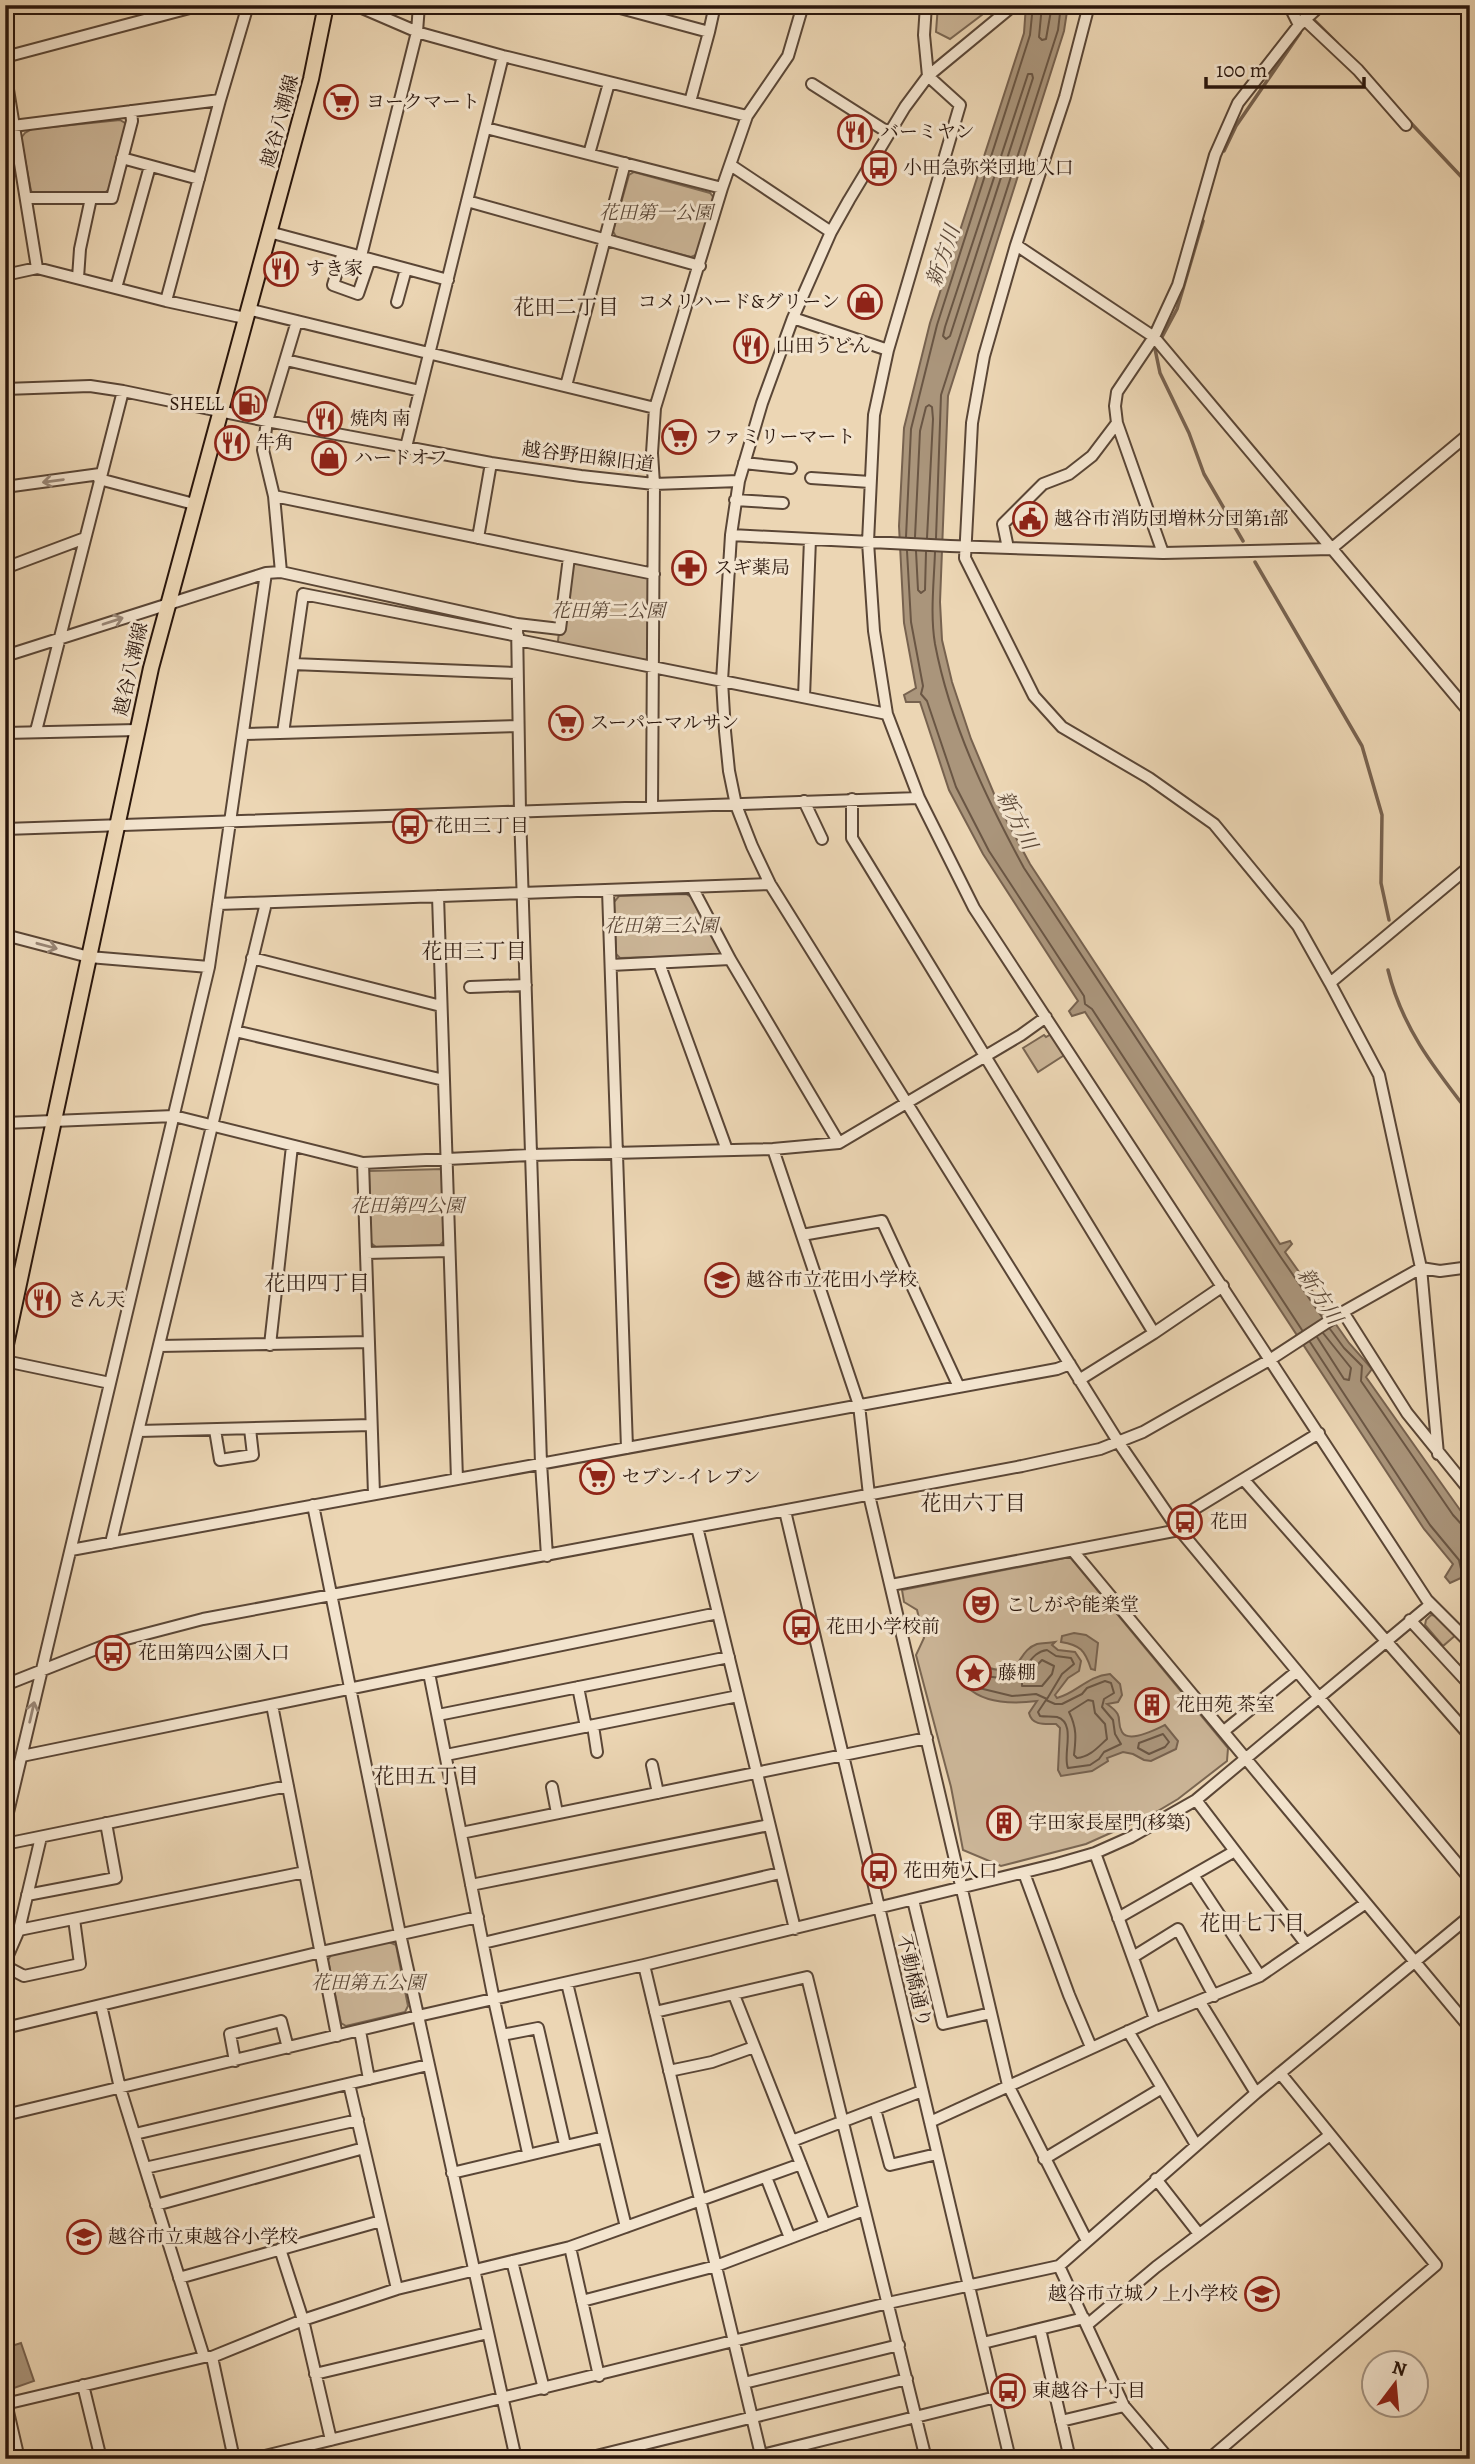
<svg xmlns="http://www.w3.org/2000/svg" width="1475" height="2464" font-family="Alegreya,'Noto Serif JP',serif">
  <rect width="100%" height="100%" fill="#ecd6b4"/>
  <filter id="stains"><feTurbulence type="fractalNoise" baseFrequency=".00286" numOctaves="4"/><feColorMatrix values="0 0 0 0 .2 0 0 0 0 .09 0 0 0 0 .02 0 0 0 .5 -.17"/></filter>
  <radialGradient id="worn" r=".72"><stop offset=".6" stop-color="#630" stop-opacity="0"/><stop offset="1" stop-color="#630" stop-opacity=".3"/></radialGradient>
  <path fill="#cbb597" stroke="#7a6652" stroke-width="2" d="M938,5H991V8L950,39L936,32Z
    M120,120L125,123L127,127L109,189L106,192L34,193L31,191L21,138L25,133L32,129Z
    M634,172L710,193L714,198L698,254L691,257L616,237L613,231L629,175Z
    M569,557L654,574L653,667L557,648Z
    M686,894L691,897L721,950L719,955L620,958L616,954L614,902L619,896Z
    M1053,1033L1066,1054L1038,1072L1023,1048L1044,1035L1046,1037Z
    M443,1169L444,1241L440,1245L376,1247L371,1243L369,1171Z
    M1070,1557L1228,1748L1227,1761L1178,1799L1151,1815L1086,1844L1001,1866L963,1850L951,1787L916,1655L924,1638L917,1610L904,1602L902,1590Z
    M1431,1615L1438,1616L1457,1634L1443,1646L1425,1625L1426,1620Z
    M389,1942L396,1945L408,2006L405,2012L346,2026L341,2023L328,1960L331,1955Z"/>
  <path fill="#aa957b" stroke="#77624f" stroke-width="2" d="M1026,5H1068L1064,31L948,396L940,602L942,640L952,682L971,739L1000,808L1030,864L1280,1244L1290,1241L1292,1244L1285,1252L1349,1343L1372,1369L1366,1377L1470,1524V1585L1463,1577L1450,1583L1445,1577L1453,1564L1424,1529L1085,1012L1072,1016L1069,1011L1078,1001L983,854L949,790L920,702H906L904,695L916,688L904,623L899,526L904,428L930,323L1024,33Z
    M1074,1633L1086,1635L1098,1643L1095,1670L1091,1669C1085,1650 1080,1645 1061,1642L1062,1636Z
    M1055,1642L1052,1645L1058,1650L1075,1652L1081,1661L1079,1671L1068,1678L1055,1695L1057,1698C1077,1693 1087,1676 1110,1674L1120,1684L1122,1695L1118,1702L1107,1704C1126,1717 1115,1720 1122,1732C1129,1744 1157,1729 1165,1725L1178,1741L1176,1749L1151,1761L1144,1760L1133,1754L1123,1752L1107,1758L1108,1761L1092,1771L1061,1776L1058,1770L1060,1728L1056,1724C1045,1724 1032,1726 1029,1713L1037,1701C1014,1704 985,1704 967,1687L983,1666C1025,1681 1014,1652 1037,1644C1042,1643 1049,1643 1055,1642Z
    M21,2343L34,2381L14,2388L5,2362V2348Z"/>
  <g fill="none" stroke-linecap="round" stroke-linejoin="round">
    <path stroke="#6a5644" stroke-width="2" d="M1042,5L1039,37L1042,40L1046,39L1052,5
      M1028,74H1032L1033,78L950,336L946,339L943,336L945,327Z
      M906,537L911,429L937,325L1030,35L1033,5
      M915,537L920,431L926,407L929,405L932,407L933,419L927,538
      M936,538L941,395L1058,30L1061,5
      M907,551L911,622L923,686L921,694L927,701L956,787L989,851L1084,996L1085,1004L1092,1009L1302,1330
      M916,551L918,590L921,593L925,590L926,552
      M935,552C934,582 930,614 935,644C950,723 986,798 1024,868L1280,1256L1322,1317
      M1330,1329L1344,1348L1362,1366L1361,1381L1453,1515L1463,1526L1470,1528
      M1317,1337L1344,1379L1349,1380L1351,1368L1323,1333
      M1310,1342L1430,1525L1459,1560L1461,1569L1470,1574
      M1047,1650L1056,1656L1071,1658L1074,1664L1062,1674L1047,1699L1036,1694L1012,1696L979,1688L985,1676C995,1677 1006,1680 1015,1675C1029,1668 1031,1652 1047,1650Z
      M1042,1660L1054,1666L1052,1674L1042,1686H1022V1681Z
      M1105,1681L1111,1683L1114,1693L1104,1699L1102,1707L1113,1720L1115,1734L1121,1744L1104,1752L1099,1759L1090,1765L1068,1768C1062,1755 1077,1723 1057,1717C1052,1716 1045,1717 1040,1716L1038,1712L1046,1700L1055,1704H1062L1082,1694L1087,1688Z
      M1088,1700L1093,1701L1095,1713L1105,1724L1107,1739C1098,1747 1090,1757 1077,1758L1074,1755C1076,1738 1077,1728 1069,1712Z
      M1163,1734L1169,1742L1165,1747L1149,1754L1138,1748L1139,1743Z"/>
    <path stroke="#77624f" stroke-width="3.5" d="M1298,5L1304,12
      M1314,20L1337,43
      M1409,121L1470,186
      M1224,151L1236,126L1300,33
      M1162,337L1177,309L1203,221
      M1155,349L1160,373L1189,433L1204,474L1243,541
      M1255,562L1362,746L1382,815L1381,883L1389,920
      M1388,970C1402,1028 1435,1069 1470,1114"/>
    <g stroke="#5a4636" stroke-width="14">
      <path id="minor" d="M355,5L420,33L503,56L747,116
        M609,5L709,32L690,102
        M926,5L924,35L928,76L960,105L888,350L874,415L868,542L874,631L887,714L919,798L974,908L1427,1600L1470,1643
        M1014,5L928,76L905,107L849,200L831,232L793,318L762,403L739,481L731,535L722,681L725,731L729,771L736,805L752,846L770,884L1119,1443L1173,1522L1470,1879
        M1089,5L1065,97L1016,245L984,356L972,423L965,558L1034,696L1062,727L1149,778L1214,824L1298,926L1330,983L1379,1075L1421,1268L1438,1454
        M1289,5L1299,25
        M1304,19L1358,70L1406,125
        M709,32L715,5
        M5,57L201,5
        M5,71L37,268
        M812,84L889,133
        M5,127L220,100
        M486,128L722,188
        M589,154L609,83
        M122,158L199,179
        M732,166L831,232
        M26,198H112L132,121L131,111
        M467,201L700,266
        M269,232L448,280
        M1016,245L1154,337L1470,713
        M343,252L333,285L358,294L370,259
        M361,256L417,32L419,5
        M5,275L37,268L166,301L245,318
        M78,278L80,249L91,198
        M116,288L150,166
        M166,301L220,100L248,5
        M397,302L406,269
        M247,309L655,408
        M793,318L888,350
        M286,360L420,391
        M566,386L625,163
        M5,389L90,386L123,391L267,421L491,463L581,476L654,484L739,481
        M406,447L503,56
        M744,463L791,468
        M811,478L870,482
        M99,479L194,504
        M5,487L100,474
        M274,496L654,574
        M735,500L783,503
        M731,535L950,546L1163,553L1331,549L1470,433
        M478,538L491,463
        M1008,548L1003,524L1043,484L1069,474L1092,456L1117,423
        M1163,553L1117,423L1115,406L1117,392L1154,337L1178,285L1215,155L1238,103L1299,25L1321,5
        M5,568L85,538
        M281,572L274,496L263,450L267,421L297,321
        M517,624L560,629L569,557
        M518,640L887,714
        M5,656L266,573L281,572L517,624L520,812L541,1463L547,1556
        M293,664L517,673
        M804,697L810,539
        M36,731L123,391
        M5,733L137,730
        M283,733L303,594L518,636
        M244,734L518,726
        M852,799V838L1154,1333L1079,1380
        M804,801L822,839
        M652,807L654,484L652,453L655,408L722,188L747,116L788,56L803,5
        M5,829L919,798
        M692,887L730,959L839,1143
        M608,890L627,1448
        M438,896L457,1479
        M218,904L770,884
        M5,935L89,957L209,967
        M252,958L441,1006
        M659,963L727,1150
        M611,965L730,959
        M1330,983L1470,866
        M470,987L526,985
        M235,1031L444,1080
        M5,1123L174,1116L363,1163L531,1155L773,1149L839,1143L1021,1035L1046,1017
        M773,1149L859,1405L869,1495L1008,2085L1087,2241
        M363,1163L374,1494
        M802,1235L882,1221L959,1387
        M366,1253L449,1251
        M1343,1312L1407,1413L1470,1491
        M1154,1333L1223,1286
        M270,1345L292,1146
        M159,1346L369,1342
        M5,1361L110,1383
        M215,1430L220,1460L253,1455L250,1429
        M139,1431L371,1425
        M1244,1480L1470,1736
        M313,1505L400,1934L516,2459
        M785,1511L1010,2459
        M1173,1522L1319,1433
        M697,1527L795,1929
        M111,1543L266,903
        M71,1550L1057,1369L1070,1364
        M1073,1551L1470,2028
        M891,1585L1179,1530
        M1410,1620L1470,1685
        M429,1673L494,2000L528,2153
        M5,1685L111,1643L203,1619L1022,1466L1100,1449L1143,1432L1271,1359L1343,1312L1421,1268L1440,1271L1470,1267
        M578,1687L586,1727
        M272,1705L337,2036
        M438,1715L729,1657
        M593,1726L597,1752
        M1224,1731L1296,1672
        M446,1755L738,1696
        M22,1756L718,1613
        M652,1765L658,1793
        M552,1787L557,1813
        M1196,1800L1306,1944
        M5,1825L209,967L266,573
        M461,1833L927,1738
        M5,1844L288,1786
        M1095,1853L1155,2019
        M1024,1873L1069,1995L1091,2047
        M1193,1875L1260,1976
        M471,1885L769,1825
        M27,1895L116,1878L106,1823
        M913,1900L943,2024L991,2013
        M1118,1918L1235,1851
        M19,1930L305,1872
        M483,1943L780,1873
        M1133,1957L1178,1929L1214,1996
        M5,1962L19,1930L41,1837
        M644,1965L762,2459
        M5,1966L24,1976L80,1964L74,1919
        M567,1983L626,2227
        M734,1995L825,2225
        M1200,2002L1256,2093
        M101,2005L120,2088L204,2357
        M655,2012L807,1977L926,2459
        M5,2028L321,1952L478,1917
        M360,2031L369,2079
        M1128,2031L1196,2145
        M502,2035L538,2028L565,2145
        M235,2061L230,2034L281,2021L288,2048
        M669,2071L712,2062L754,2047
        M349,2084L397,2289
        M875,2109L890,2165L937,2154
        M5,2115L418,2016L644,1965L1057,1864L1095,1853L1131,1837L1196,1800L1431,1604
        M930,2122L1155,2019L1260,1976L1366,1903
        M135,2134L428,2065
        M792,2141L922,2091
        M1044,2159L1162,2088
        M145,2168L358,2120
        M452,2173L604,2137
        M766,2177L790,2238
        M1156,2179L1199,2234
        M156,2205L364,2148
        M570,2247L599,2376
        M280,2249L303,2320L331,2440
        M512,2261L544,2389
        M1059,2266L1124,2406L1169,2459
        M179,2278L381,2221
        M582,2301L716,2266L864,2210
        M1087,2325L1156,2267L1330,2135
        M1040,2329L1070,2459
        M983,2343L1084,2318
        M212,2357L234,2459
        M315,2374L488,2333
        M744,2383L899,2345
        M83,2385L101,2459
        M6,2403L19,2459
        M5,2404L204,2357H212L303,2320L397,2289L570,2247L801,2164
        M1061,2421L1124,2406
        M253,2459L888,2303L1059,2266L1256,2093L1470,1916
        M584,2459L907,2379
        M746,2459L996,2397
        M1209,2459L1436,2265L1280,2073"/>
    </g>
    <g stroke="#2a160c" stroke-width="18">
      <path id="major" d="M5,1349L151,668L311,79L326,5"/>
    </g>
    <use href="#minor" stroke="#f3e4ce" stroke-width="10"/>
    <use href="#major" stroke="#ecd6b4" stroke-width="14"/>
  </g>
  <defs><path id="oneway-shaft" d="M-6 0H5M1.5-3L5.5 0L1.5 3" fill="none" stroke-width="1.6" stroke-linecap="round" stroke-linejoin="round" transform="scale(1.75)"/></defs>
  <g stroke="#998777">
    <use href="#oneway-shaft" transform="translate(53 481) rotate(172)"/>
    <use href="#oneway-shaft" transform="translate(113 621) rotate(-18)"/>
    <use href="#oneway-shaft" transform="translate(47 946) rotate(15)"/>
    <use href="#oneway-shaft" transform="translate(32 1712) rotate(-77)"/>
  </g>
  <defs>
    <g id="supermarket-ring" transform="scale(1.75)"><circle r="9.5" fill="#f3e4ce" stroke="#8f2418" stroke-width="1.5"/><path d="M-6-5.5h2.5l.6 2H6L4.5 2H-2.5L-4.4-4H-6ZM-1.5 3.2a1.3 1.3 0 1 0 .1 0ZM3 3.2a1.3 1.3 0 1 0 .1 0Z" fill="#8f2418"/></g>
    <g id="restaurant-ring" transform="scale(1.75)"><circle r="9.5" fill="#f3e4ce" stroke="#8f2418" stroke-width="1.5"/><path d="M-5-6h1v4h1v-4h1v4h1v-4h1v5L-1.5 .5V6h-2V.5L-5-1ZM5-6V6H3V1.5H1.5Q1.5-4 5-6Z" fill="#8f2418"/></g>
    <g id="bus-ring" transform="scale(1.75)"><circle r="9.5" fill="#f3e4ce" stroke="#8f2418" stroke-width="1.5"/><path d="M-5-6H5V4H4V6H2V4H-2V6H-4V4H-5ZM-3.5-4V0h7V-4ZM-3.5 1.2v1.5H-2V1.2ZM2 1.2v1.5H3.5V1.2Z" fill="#8f2418"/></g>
    <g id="shop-ring" transform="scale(1.75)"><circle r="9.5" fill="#f3e4ce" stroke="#8f2418" stroke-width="1.5"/><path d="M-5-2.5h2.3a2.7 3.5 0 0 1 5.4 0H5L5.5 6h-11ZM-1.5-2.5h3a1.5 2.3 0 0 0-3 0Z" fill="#8f2418"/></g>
    <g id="fuel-ring" transform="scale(1.75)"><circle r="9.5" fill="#f3e4ce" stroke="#8f2418" stroke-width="1.5"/><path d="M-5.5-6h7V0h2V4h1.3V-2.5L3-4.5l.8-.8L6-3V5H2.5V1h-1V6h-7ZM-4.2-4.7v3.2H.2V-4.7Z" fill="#8f2418"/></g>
    <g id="civic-ring" transform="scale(1.75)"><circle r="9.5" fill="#f3e4ce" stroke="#8f2418" stroke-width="1.5"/><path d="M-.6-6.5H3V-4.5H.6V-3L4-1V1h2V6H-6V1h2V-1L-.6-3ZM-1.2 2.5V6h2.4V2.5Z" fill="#8f2418"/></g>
    <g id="pharmacy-ring" transform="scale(1.75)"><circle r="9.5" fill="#f3e4ce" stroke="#8f2418" stroke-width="1.5"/><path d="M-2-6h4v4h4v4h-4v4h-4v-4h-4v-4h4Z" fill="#8f2418"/></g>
    <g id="school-ring" transform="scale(1.75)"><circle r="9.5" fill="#f3e4ce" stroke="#8f2418" stroke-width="1.5"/><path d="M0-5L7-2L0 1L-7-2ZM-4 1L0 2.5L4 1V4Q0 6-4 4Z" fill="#8f2418"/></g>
    <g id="theatre-ring" transform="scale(1.75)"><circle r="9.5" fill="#f3e4ce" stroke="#8f2418" stroke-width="1.5"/><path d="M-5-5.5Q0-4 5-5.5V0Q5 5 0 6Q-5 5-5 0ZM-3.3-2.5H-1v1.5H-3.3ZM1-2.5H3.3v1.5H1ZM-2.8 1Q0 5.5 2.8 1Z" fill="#8f2418"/></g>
    <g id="sight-ring" transform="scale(1.75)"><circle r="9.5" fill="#f3e4ce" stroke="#8f2418" stroke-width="1.5"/><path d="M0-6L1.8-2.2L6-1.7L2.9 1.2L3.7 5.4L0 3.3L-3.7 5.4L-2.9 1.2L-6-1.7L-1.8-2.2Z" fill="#8f2418"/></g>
    <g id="building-ring" transform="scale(1.75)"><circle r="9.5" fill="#f3e4ce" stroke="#8f2418" stroke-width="1.5"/><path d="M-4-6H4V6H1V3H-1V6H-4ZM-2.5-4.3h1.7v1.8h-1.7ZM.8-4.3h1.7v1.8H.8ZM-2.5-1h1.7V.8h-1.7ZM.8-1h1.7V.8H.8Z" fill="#8f2418"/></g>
  </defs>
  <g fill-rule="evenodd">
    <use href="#supermarket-ring" x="341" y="102"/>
    <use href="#restaurant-ring" x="855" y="132"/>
    <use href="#bus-ring" x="879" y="168"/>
    <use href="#restaurant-ring" x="281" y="269"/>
    <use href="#shop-ring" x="865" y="302"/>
    <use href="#restaurant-ring" x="751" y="346"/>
    <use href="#fuel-ring" x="249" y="404"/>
    <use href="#restaurant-ring" x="325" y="419"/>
    <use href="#supermarket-ring" x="679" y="437"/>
    <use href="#restaurant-ring" x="232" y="443"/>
    <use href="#shop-ring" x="329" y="458"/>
    <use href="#civic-ring" x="1030" y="519"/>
    <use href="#pharmacy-ring" x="689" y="568"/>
    <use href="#supermarket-ring" x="566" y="723"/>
    <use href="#bus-ring" x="410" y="826"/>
    <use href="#school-ring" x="722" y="1280"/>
    <use href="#restaurant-ring" x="43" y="1300"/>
    <use href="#supermarket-ring" x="597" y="1477"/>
    <use href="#bus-ring" x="1185" y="1522"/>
    <use href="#theatre-ring" x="981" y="1605"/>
    <use href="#bus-ring" x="801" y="1627"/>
    <use href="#bus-ring" x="113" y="1653"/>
    <use href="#sight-ring" x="974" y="1673"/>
    <use href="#building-ring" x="1152" y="1705"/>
    <use href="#building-ring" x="1004" y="1823"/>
    <use href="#bus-ring" x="879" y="1871"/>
    <use href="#school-ring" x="84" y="2237"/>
    <use href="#school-ring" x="1262" y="2294"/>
    <use href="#bus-ring" x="1008" y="2391"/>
  </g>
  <g text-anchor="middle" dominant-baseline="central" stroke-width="6" stroke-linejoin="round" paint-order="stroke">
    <g font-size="19" fill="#2a160c" stroke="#f3e4ce" text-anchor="start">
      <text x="366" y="102">ヨークマート</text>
      <text x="880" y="132">バーミヤン</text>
      <text x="903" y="168">小田急弥栄団地入口</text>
      <text x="306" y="269">すき家</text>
      <text x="840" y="302" text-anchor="end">コメリハード&amp;グリーン</text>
      <text x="776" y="346">山田うどん</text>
      <text x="224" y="404" text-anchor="end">SHELL</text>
      <text x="350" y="419">焼肉 南</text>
      <text x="704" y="437">ファミリーマート</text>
      <text x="256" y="443">牛角</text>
      <text x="354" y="458">ハードオフ</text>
      <text x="1054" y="519">越谷市消防団増林分団第1部</text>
      <text x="714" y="568">スギ薬局</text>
      <text x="590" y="723">スーパーマルサン</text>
      <text x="434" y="826">花田三丁目</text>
      <text x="746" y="1280">越谷市立花田小学校</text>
      <text x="68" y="1300">さん天</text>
      <text x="622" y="1477">セブン-イレブン</text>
      <text x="1210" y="1522">花田</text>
      <text x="1006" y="1605">こしがや能楽堂</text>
      <text x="826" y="1627">花田小学校前</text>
      <text x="138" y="1653">花田第四公園入口</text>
      <text x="998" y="1673">藤棚</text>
      <text x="1176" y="1705">花田苑 茶室</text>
      <text x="1028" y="1823">宇田家長屋門(移築)</text>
      <text x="903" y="1871">花田苑入口</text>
      <text x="108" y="2237">越谷市立東越谷小学校</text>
      <text x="1238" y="2294" text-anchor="end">越谷市立城ノ上小学校</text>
      <text x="1032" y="2391">東越谷十丁目</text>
    </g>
    <g font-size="19" fill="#2a160c" stroke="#f3e4ce">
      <text transform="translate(280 121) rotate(-75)">越谷八潮線</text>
      <text transform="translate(588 457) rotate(7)">越谷野田線旧道</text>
      <text transform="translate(131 669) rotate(-77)">越谷八潮線</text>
      <text transform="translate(914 1981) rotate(77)">不動橋通り</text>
    </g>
    <g font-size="19" font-style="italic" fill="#5a4636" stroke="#f3e4ce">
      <text x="656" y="213">花田第一公園</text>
      <text x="608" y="611">花田第二公園</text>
      <text x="661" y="926">花田第三公園</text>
      <text x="407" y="1206">花田第四公園</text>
      <text x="368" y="1983">花田第五公園</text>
    </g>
    <g font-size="21" font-style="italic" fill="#5d4938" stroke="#f3e4ce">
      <text transform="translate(943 256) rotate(-71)">新方川</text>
      <text transform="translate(1017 820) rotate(63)">新方川</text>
      <text transform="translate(1320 1296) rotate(57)">新方川</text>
    </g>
    <g font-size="21" fill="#2a160c" stroke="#f3e4ce">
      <text x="566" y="307">花田二丁目</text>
      <text x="474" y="951">花田三丁目</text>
      <text x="317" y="1283">花田四丁目</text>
      <text x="973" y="1503">花田六丁目</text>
      <text x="426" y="1776">花田五丁目</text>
      <text x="1252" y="1923">花田七丁目</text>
    </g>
  </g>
  <rect width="1475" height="2464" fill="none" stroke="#ecd6b4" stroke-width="28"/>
  <rect x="7" y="7" width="1461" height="2450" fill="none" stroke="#2a160c" stroke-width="3.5"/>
  <rect x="14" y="14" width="1447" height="2436" fill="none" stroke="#2a160c" stroke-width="2"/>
  <g transform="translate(1395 2384) rotate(16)"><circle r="33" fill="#f3e4ce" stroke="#a39280" stroke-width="2"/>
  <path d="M0-5L12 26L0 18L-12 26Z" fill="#8f2418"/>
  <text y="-10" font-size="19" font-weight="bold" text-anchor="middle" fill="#2a160c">N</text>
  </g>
  <path d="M1206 77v10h158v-10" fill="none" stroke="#2a160c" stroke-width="3.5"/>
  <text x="1216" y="77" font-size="21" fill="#2a160c" stroke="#f3e4ce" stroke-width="5" paint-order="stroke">100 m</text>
  <rect width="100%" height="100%" filter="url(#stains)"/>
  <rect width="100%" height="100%" fill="url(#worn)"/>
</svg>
